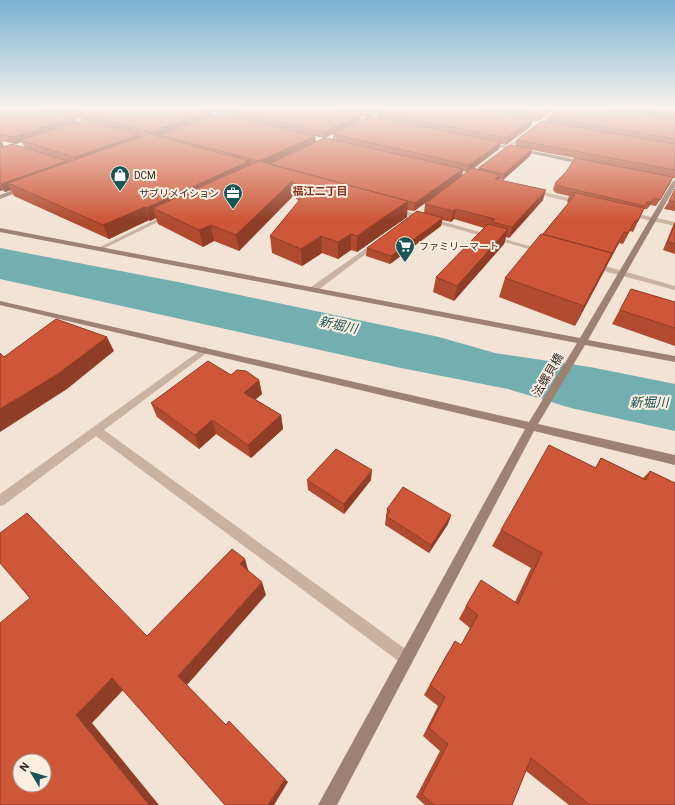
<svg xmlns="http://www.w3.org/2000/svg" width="675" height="805" font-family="Roboto,'Noto Sans JP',sans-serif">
  <rect width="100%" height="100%" fill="#f2e3d5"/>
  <path fill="#73afb0" d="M0,248L178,282L439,337L495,353L590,367L675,384V431L571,408L508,389L401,368L0,279Z"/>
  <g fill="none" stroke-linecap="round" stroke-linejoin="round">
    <path fill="#cab2a1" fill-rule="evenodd" d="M560,107H565L468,179H464V177Z
      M36,141L38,143L0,155V151Z
      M533,189L584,202L585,203L582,205L531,192L530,191Z
      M394,208L544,250L545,251L540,252L392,211V209Z
      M628,212L675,222V226L626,215L625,214Z
      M167,214L172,215L103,249L98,248Z
      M375,242L380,243L317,291H311V287Z
      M589,263H595L675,286V290L589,267Z
      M205,347L209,350L208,352L104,430L411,653L414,658L411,663L406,666L401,663L96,436L4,505L0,506V494Z"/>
    <path fill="#9d8172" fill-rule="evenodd" d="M245,107H251L216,120L212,119Z
      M485,142L585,161L588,163L585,165L487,144Z
      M675,180V187L588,340L675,356V362L585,345L538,424L675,455V465L534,431L337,805H318L525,429L0,305V301L529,422L577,343L0,232V228L580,338L672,182Z
      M24,186L27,188L26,189L0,199V195Z"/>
  </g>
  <path fill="#b04b30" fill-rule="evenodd" d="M0,107H557L538,121H533L531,126L506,145L501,144L499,149L473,169L478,170L479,168L515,146L517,140L546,122L548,117L561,107H675V178H673L656,206L650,205L647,209H644L633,232L630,231L623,244L619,243L575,326L499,297L505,278L543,234L569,203L567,202L569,196L556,193L553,190L555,183L566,172L575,158L532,150L530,156L503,180L499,179V180L543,200L509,238L506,237L504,244L454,301L433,292L436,277L484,228L454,219L451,222L442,220L441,226L390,264L366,256L367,248L424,213L425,204L444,190L414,211L407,210V217L357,252L351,250L338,259L322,253L302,266L272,253L270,236L299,201L293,196L239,251L214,241L203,247L158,224L156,218L150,221L149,220L109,239L14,196L11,190L5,192L3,190L0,191ZM229,111L230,115L222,114ZM211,112H215L219,114L212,116ZM377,113V118L370,116ZM361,116L368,117L361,121ZM76,118L80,119L83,120L77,122ZM333,134V139L325,138ZM315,136L323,138L315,142ZM2,141L15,144L22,142L25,148L37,152L4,147ZM463,171L467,172L462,176Z
    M675,189V211L664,209L669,201Z
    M675,222V254L663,250L672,228Z
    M631,289L675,302V346L612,324Z
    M259,380L262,394L255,399L281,415L283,429L251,458L216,434L199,449L157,417L151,403Z
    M601,458L643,478L650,471L675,805H569L526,771L512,805H425L416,797L440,751L423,736L438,706L424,695L448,652L461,645L470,628L459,619L466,606L515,602L531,568L492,546L501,530L595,468Z
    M307,480H371L344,514L308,490Z
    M387,509L451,515L448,524L429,553L385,525Z"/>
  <path fill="#903d27" d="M222,107H240L229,110V111L221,114L220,108Z
    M376,107H389L368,117V111Z
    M550,107H557L538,121L539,115Z
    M211,111L212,117L160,135V136L152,139L150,132Z
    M361,114V121L324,138V132Z
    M75,118L78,124L21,140L22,142L15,144L12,137Z
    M533,119L531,126L506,145L507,138Z
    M140,134L142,142L77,166L74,157Z
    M315,136L316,142L260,168L259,161Z
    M0,141H1L5,148L0,150Z
    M501,142L499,149L468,172L469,165Z
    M532,149L530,156L503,180L504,174Z
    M67,161L70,168L8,183L11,190L5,192L1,184Z
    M249,161L251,172L153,208L156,218L150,221L146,208Z
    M463,169L461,177L414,211L415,203Z
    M500,175L497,185L495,179Z
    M673,177L670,184L656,206L660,200Z
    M292,181L293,196L239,251L236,235Z
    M0,185L3,190L0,191Z
    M546,190L543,200L509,238L512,227Z
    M654,198L650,205L647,209L650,202Z
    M408,201L407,217L357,252V236Z
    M145,207L149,220L109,239L103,225Z
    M456,209L454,219L451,222L453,211Z
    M443,218L441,226L390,264L391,256Z
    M211,225L214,241L203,247L199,230Z
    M508,229L504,244L454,301L457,286Z
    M624,232L619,243L607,265L612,254Z
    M351,234V250L338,259V242Z
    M321,236L322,253L302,266L301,249Z
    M612,253L604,271L575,326L584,306Z
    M107,337L114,351L67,389L0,432V409Z
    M259,380L262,394L247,407L244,393Z
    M281,415L283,429L251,458L248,445Z
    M212,420L216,434L199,449L195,435Z
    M372,470L371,480L344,514V504Z
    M451,515L448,524L429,553L431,545Z
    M245,559L249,573L240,564Z
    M262,582L266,595L187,685L178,676Z
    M112,678L125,688L92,723L159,805H149L76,715Z
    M285,779L288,782L274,805H268Z"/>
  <path fill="#cd5738" stroke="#903d27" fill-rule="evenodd" d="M0,107H37L75,118L12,137L0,135Z
    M56,107H196L211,111L150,132Z
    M237,107H325L361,114L324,132L229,110Z
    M349,107H376L368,111Z
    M389,107H465L533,119L507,138L377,113Z
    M493,107H550L539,115Z
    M561,107H599L675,119V139L548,117Z
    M627,107H675V115Z
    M220,113L315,136L259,161L160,135Z
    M370,116L501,142L469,165L333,134Z
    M85,120L140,134L74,157L21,140Z
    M542,121L675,144V170L517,140Z
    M149,134L249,161L146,208L145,207L103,225L8,183Z
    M325,138L463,169L415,203L408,201L269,164Z
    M12,144L67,161L1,184L0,183V148Z
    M510,145L532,149L504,174L479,168Z
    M575,158L673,177L660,200L654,198L650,202H647L645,206L559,186L555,183L566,172Z
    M259,161L408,201L357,236L351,234L338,242L321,236L301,249L270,236L306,192L292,181L236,235L211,225L199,230L153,208Z
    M472,168L500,175L495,179L546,190L512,227L492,222L495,219L456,209L453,211L425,204Z
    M675,189V202L669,201Z
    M571,192L644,208L638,221H635L628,233L624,232L612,254V253L543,234L575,195Z
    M417,211L443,218L391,256L367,248Z
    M675,223V244L668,242Z
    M488,224L508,229L457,286L436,277Z
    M541,234L612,253L584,306L505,278Z
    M631,289L675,302V328L620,310Z
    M56,319L107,337L58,374L0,409V353L4,357Z
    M208,361L231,375L237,370L246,371L259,380L244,393L281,415L248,445L212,420L195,435L151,403Z
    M549,445L596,468L601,458L646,480L650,471L675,483V805H590L531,758L512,805H434L422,794L448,744L429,728L445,697L430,685L455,641L461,645L478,615L466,606L481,580L518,604L542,553L501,530Z
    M336,449L372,470L344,504L307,480Z
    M403,487L451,515L431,545L386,516L390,511L387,509Z
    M27,513L147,636L232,549L245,559L240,564L262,582L178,676L226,725L229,721L285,779L268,805H225L112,678L76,715L149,805H0V623L30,598L0,563V533ZM20,761H44V785H20Z"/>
  <linearGradient id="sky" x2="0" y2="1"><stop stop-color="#79b2d2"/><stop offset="0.49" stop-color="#f9f2ec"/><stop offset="1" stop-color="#f9f2ec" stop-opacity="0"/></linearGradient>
  <rect width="675" height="220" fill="url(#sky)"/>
  <defs>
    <g id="shop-pin" transform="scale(1)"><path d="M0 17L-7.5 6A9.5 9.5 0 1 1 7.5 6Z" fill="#185557" stroke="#faeee1"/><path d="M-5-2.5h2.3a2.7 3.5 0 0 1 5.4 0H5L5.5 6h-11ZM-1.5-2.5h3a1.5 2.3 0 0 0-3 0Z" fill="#fff"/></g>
    <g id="office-pin" transform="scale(1)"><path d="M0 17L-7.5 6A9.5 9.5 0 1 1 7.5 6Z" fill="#185557" stroke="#faeee1"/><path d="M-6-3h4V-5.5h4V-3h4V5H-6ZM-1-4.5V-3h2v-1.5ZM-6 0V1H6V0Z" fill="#fff"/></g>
    <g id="supermarket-pin" transform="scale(1)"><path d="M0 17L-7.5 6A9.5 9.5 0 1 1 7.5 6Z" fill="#185557" stroke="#faeee1"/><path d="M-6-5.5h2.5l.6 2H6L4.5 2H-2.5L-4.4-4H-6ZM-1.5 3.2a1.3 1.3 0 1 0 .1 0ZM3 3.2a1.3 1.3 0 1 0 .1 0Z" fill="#fff"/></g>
  </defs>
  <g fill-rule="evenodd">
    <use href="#shop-pin" x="120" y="175"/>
    <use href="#office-pin" x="233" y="193"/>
    <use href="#supermarket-pin" x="405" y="246"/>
  </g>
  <g text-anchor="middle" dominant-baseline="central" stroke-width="4" stroke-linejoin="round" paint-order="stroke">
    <g font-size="10" fill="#342924" stroke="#faeee1" text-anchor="start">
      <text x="134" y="175">DCM</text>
      <text x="219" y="193" text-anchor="end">サブリメイション</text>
      <text x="419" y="246">ファミリーマート</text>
    </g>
    <g font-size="11" font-weight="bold" fill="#873019" stroke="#faeee1">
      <text x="320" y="191">福江二丁目</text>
    </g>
    <g font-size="12" fill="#342924" stroke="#faeee1">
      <text transform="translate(548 375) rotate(-59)">法螺貝橋</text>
    </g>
    <g font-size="13" font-style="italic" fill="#185557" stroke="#faeee1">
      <text transform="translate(338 325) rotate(12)">新堀川</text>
      <text x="649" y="402">新堀川</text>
    </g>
  </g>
  <g transform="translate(32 773) rotate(308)"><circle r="19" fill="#faeee1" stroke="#ab9f95"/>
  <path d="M0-3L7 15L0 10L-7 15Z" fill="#185557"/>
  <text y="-6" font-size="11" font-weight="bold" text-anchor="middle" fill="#342924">N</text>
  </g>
</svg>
